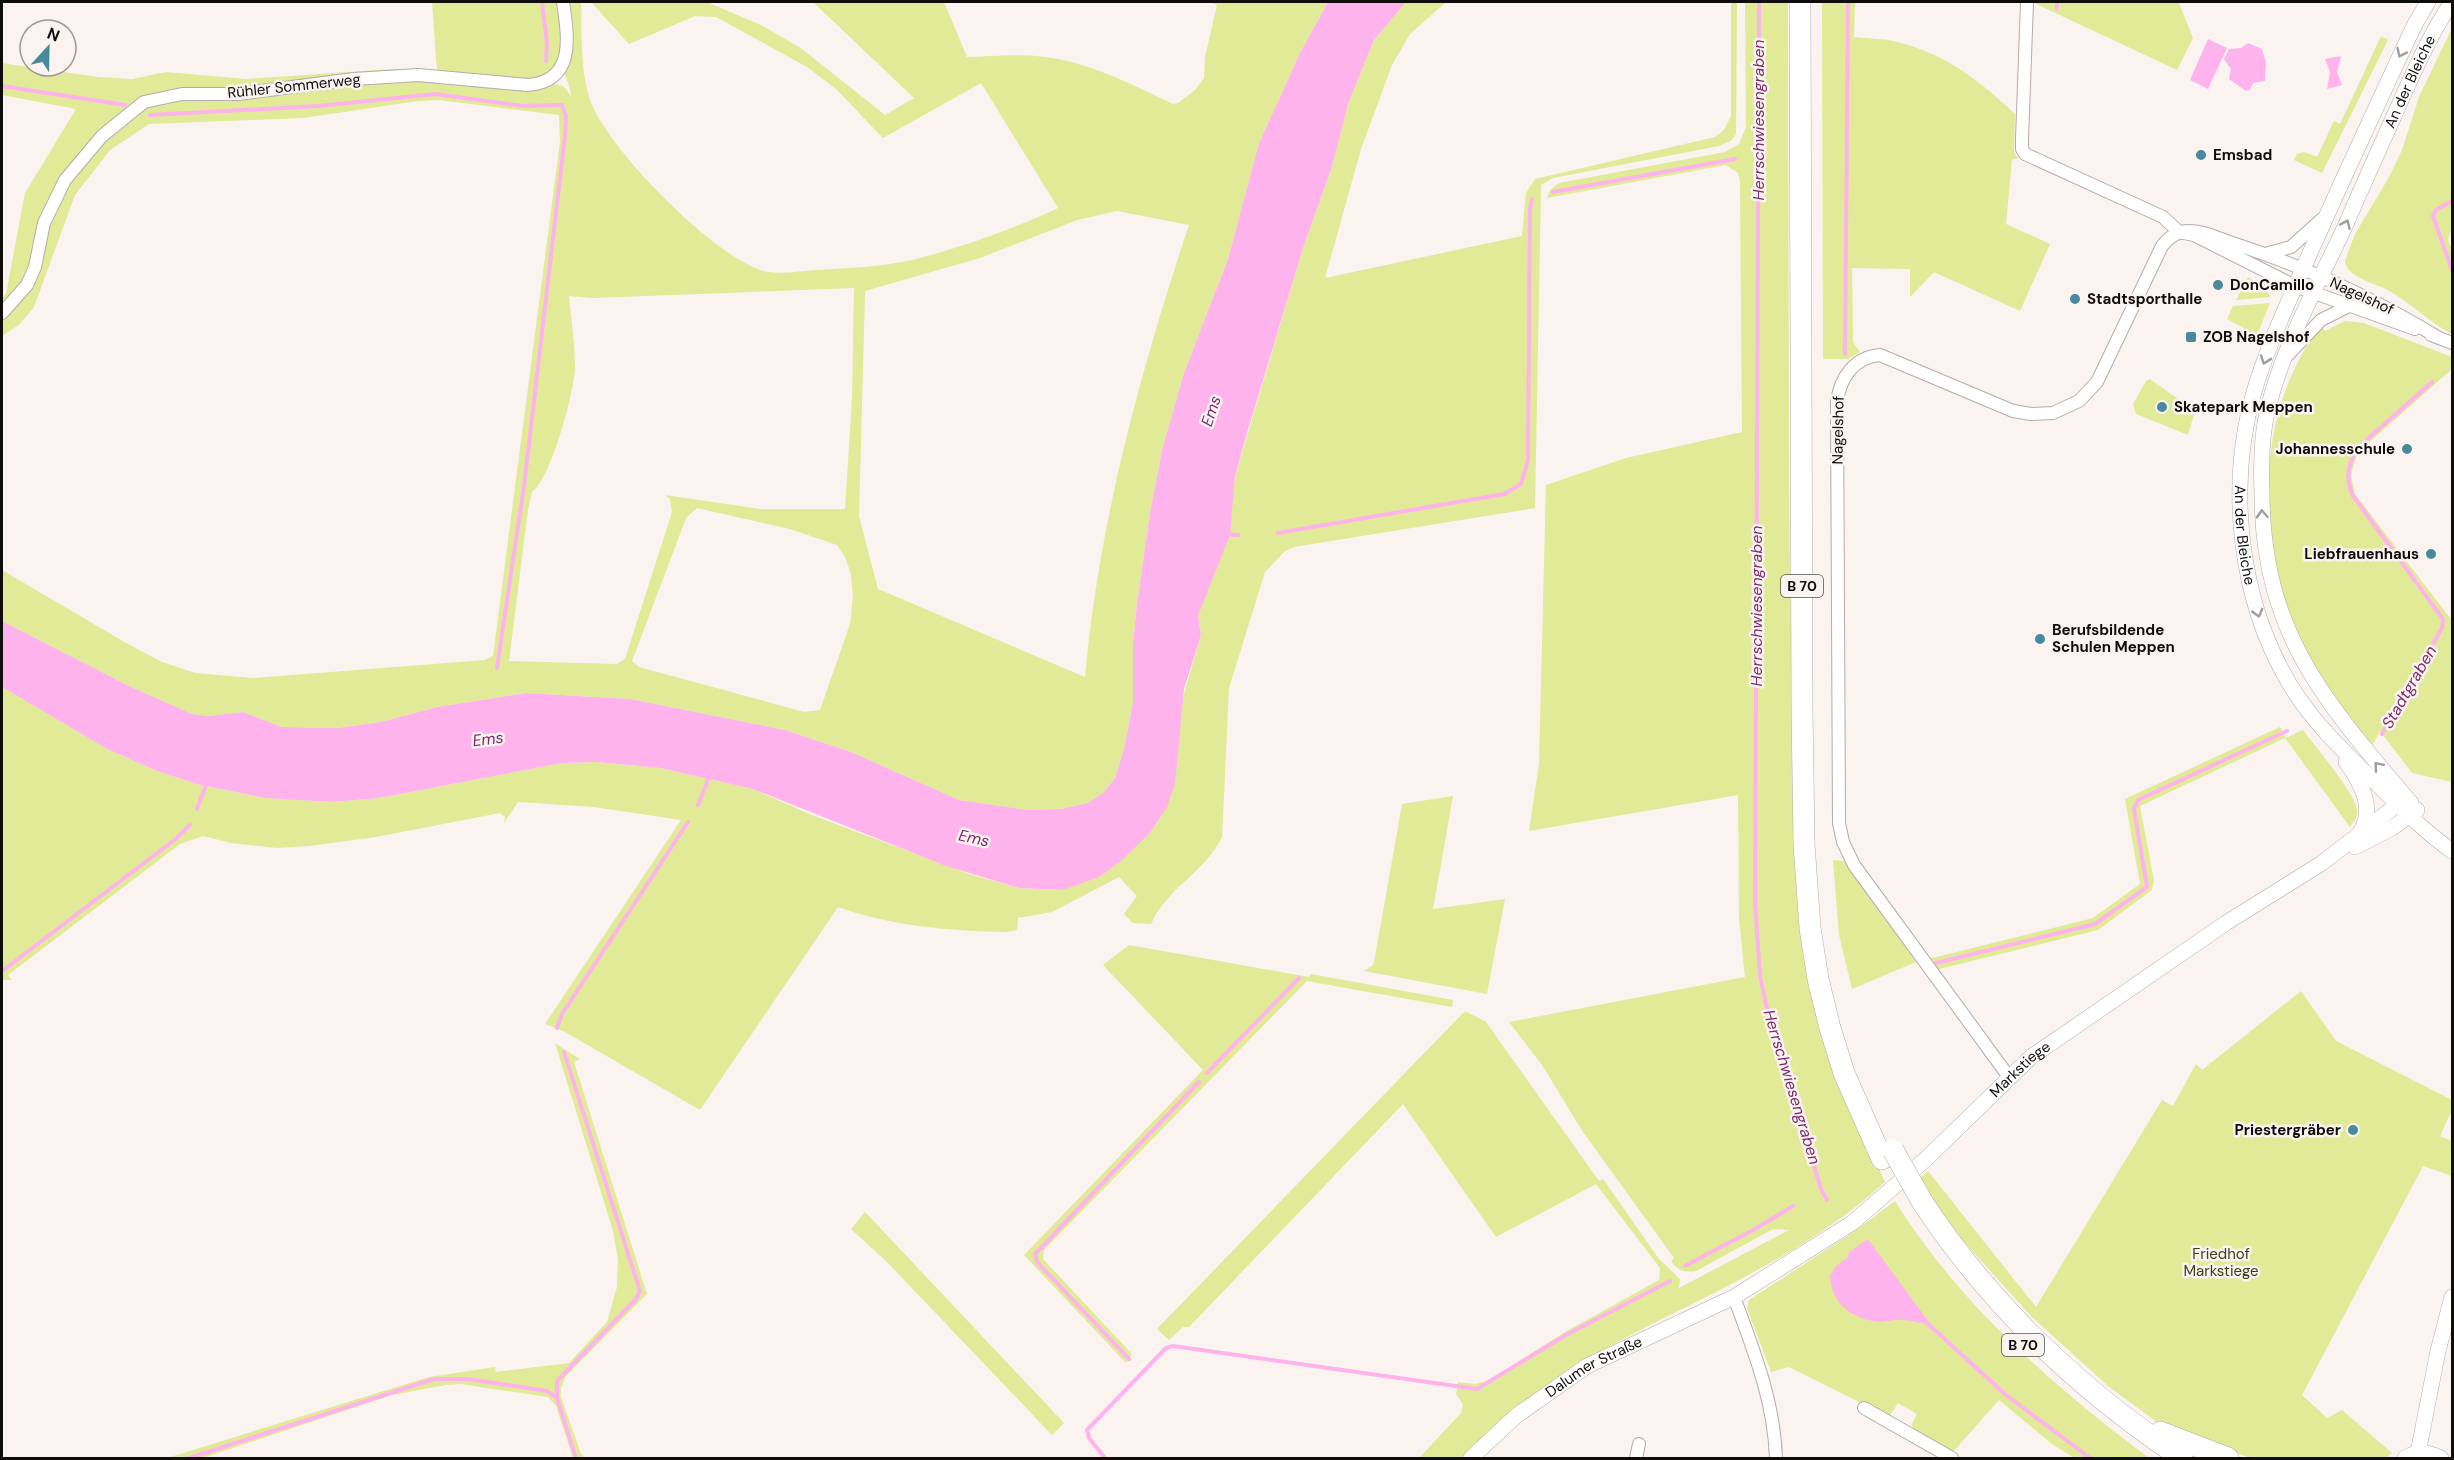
<svg xmlns="http://www.w3.org/2000/svg" width="2454" height="1460" font-family="'DM Sans',sans-serif">
  <rect width="100%" height="100%" fill="#faf3f0"/>
  <path fill="#e1ea96" fill-rule="evenodd" d="M432,2H581C582,32 580,67 589,97C604,146 713,256 763,271C780,275 800,271 817,270C849,268 881,267 912,260C957,249 1017,228 1058,208L981,83L883,138L836,89L807,67L716,17L695,16L629,44L591,2H707L763,26L802,49L885,115L914,98L813,2H944L967,57C995,56 1024,53 1051,58C1094,64 1134,86 1173,104L1178,103L1195,90L1204,78L1205,57L1217,5L1210,2H1328L1301,51L1259,143L1228,259L1184,373L1162,450L1150,513L1137,604L1133,643V702L1124,749L1115,778L1104,792L1088,803L1061,809L1028,810L959,800L851,752L785,730L630,699L526,693L437,707L381,722L337,728L282,727L243,712L208,716L192,714L129,686L2,621V570L126,643L162,662L195,673L253,678L485,660L493,656L560,142L559,115L439,100L418,101L303,118L149,124L110,150L75,195L34,307L20,324L2,336V298L6,294L25,193L76,109L2,95V63L98,77L132,79L166,72L246,79L391,69L437,70ZM563,67L572,97L563,86L546,82ZM1117,211L1189,225C1140,372 1099,522 1085,677L878,589L859,516L865,291L980,258L1077,220ZM854,288L852,399L845,509H760L665,495L670,499L672,512L625,659L617,664L509,661L528,510L532,492C551,479 575,390 575,366C575,343 571,319 569,296L593,298ZM697,508L790,529L837,545L845,557L851,574L853,597L850,624L820,710L804,712L639,667L632,661L686,518Z
    M1406,2H1446L1410,34L1392,65L1361,149L1325,278L1522,236L1526,193L1535,179L1715,137L1724,130L1731,116V2H1737L1736,134L1732,140L1719,146L1553,178L1541,185L1535,508L1294,547L1284,552L1265,572L1229,688L1222,837C1206,871 1166,889 1151,924L1133,923L1124,914L1137,896L1119,877L1052,912L1018,918L1017,930L1006,932C950,931 891,926 838,907L700,1110L565,1032L545,1024L681,820L594,807L518,802L504,823L505,817L500,813L376,837L309,846L277,848L231,843L203,836L180,844L8,975L12,980H2V687L107,749L157,771L197,784L265,798L332,802L379,798L562,763L597,762L660,768L753,789L812,815L969,874L1019,888L1063,890L1182,701L1201,635L1198,616L1229,535L1235,476L1304,245L1332,167L1348,104L1374,40Z
    M1745,2H1788L1789,490L1794,838L1848,1103L1885,1182C1798,1262 1686,1302 1585,1360C1539,1386 1500,1423 1461,1458H1419L1461,1413L1463,1404L1456,1394L1458,1382L1475,1384L1487,1381L1565,1332L1659,1280L1660,1268L1596,1184L1496,1237L1403,1104L1189,1327H1183L1169,1340L1157,1329L1465,1011L1486,1022L1599,1181L1603,1179L1659,1259L1680,1279L1679,1288L1789,1230L1773,1229L1696,1271C1685,1273 1677,1270 1671,1261L1674,1258L1583,1132L1542,1065L1509,1022L1745,977L1739,918L1738,795L1529,831L1539,764L1546,485L1626,458L1742,432L1740,181L1738,173L1726,165L1547,198L1550,190L1559,183L1725,152L1739,144L1746,127Z
    M1822,2H1855L1854,37C1869,39 1886,38 1901,43C1947,55 1981,82 2015,114L2014,152L2018,158L2012,160L2006,224L2050,244L2020,311L1934,272L1910,297V269L1852,268L1853,342L1860,352L1848,359H1823Z
    M2032,2H2175L2179,3L2193,38L2177,70Z
    M2452,28V227L2448,239L2452,251V334C2429,322 2410,302 2386,289C2373,283 2347,277 2345,261L2355,234L2388,179L2402,150L2419,97Z
    M2381,36L2388,40L2322,173L2294,160L2297,154L2304,152L2317,157L2334,121L2340,124Z
    M2248,277L2265,286L2270,297L2236,300Z
    M2270,303L2257,335H2248L2242,327L2227,319L2233,306Z
    M2345,321L2364,323L2452,357V369L2357,453L2351,475L2355,494L2450,618L2452,615V782L2412,773L2380,731L2371,747C2348,721 2331,693 2314,664C2308,654 2299,644 2295,633C2257,533 2254,414 2321,325L2325,331Z
    M2150,379L2195,411L2188,435L2136,414L2133,404L2146,381Z
    M2280,727L2286,738L2303,730C2314,745 2355,793 2357,810C2358,816 2354,822 2350,827L2285,738L2140,806L2154,881L2152,890L2098,930L1935,970L1928,959L2093,918L2140,884L2125,799Z
    M1453,796L1433,909L1505,899L1487,994L1364,971L1373,965L1375,957L1402,804Z
    M1833,860L1844,861L1916,962L1852,989L1839,935Z
    M1129,945L1309,977L1311,974L1453,1000L1452,1007L1307,981L1044,1250L1043,1259L1132,1354L1126,1363L1024,1255L1203,1070L1103,965Z
    M2301,991L2336,1041L2452,1100V1110L2440,1136L2452,1141V1176L2423,1166L2302,1395L2327,1418L2342,1410L2392,1453L2386,1458H2250L2161,1425L2108,1386L2031,1316L1946,1222L1918,1180L1928,1171L2036,1307L2162,1100L2173,1106L2196,1064L2202,1070Z
    M555,1043L580,1059L574,1062L647,1294L566,1376L561,1388V1397L581,1454L586,1458H595H573L556,1406L548,1397L460,1384L446,1385L392,1395L203,1458H167L429,1377L495,1367L496,1372L569,1363L607,1322L617,1287L618,1260L613,1231Z
    M1895,1201C1960,1305 2052,1385 2149,1458H2074L2052,1444L1999,1400L1952,1453L1913,1429L1912,1424L1917,1414L1898,1403L1889,1417L1789,1367L1771,1372L1747,1308L1749,1300L1852,1233Z
    M865,1212L1064,1423L1052,1435L886,1261L851,1229Z"/>
  <path fill="#feb3ed" d="M1328,2H1406L1374,40L1348,104L1332,167L1304,245L1247,433L1235,476L1230,535L1198,616L1201,635L1184,689L1175,784L1167,807L1149,834L1121,861L1099,877L1063,890L1019,888L946,866L753,789L660,768L597,762L562,763L379,798L332,802L265,798L197,784L157,771L107,749L2,687V621L129,686L192,714L208,716L243,712L282,727L337,728L381,722L437,707L526,693L630,699L785,730L851,752L959,800L1028,810L1061,809L1088,803L1104,792L1115,778L1124,749L1133,702V643L1137,604L1150,513L1162,450L1184,373L1228,259L1259,143L1301,51Z
    M2208,39L2227,48L2208,89L2190,80Z
    M2248,43L2262,49L2266,62L2265,81L2253,83L2250,90L2246,91L2229,79L2231,69L2224,59L2229,49L2241,48Z
    M2341,56L2337,72L2342,85L2327,89L2330,72L2325,59Z
    M1868,1239L1931,1325C1922,1324 1912,1320 1903,1320C1895,1319 1888,1322 1880,1322C1852,1319 1832,1305 1830,1276L1835,1267L1848,1257L1849,1252Z"/>
  <g fill="none" stroke-linecap="round" stroke-linejoin="round">
    <path stroke="#feb3ed" stroke-width="4" d="M542,2L547,43L546,61
      M1759,2L1755,903L1760,976L1771,1027L1821,1189L1827,1200
      M2057,9V2
      M2,86L125,105
      M150,115L318,106L435,94L523,106L562,105L566,116L565,136L524,486L497,668
      M1553,192L1735,159
      M2452,201L2436,210L2433,216L2452,270
      M1845,354L1848,2
      M1278,533L1504,494L1521,484L1528,460L1530,209L1532,199
      M1225,534L1238,535
      M2382,734L2442,628L2443,619L2353,496C2344,476 2349,458 2363,443L2432,382
      M698,805L710,775
      M197,809L207,782
      M1936,963L2095,924L2147,887L2134,809L2138,800L2287,731
      M2,971L177,838L190,825
      M557,1028L562,1014L688,822
      M564,1052L640,1291L636,1299L557,1381V1398L576,1458
      M1207,1073L1299,978
      M1685,1266L1755,1229L1793,1206
      M1927,1323L2006,1395L2090,1458
      M1129,1359L1037,1262L1035,1254L1199,1082
      M189,1458L434,1379H468L547,1391L556,1397
      M1105,1458L1089,1438L1087,1430L1166,1348L1173,1346L1477,1389L1566,1335L1670,1281"/>
    <g stroke="#b3acaa" stroke-width="14">
      <path id="minor" d="M2027,2L2022,139V149L2025,154L2163,217L2179,232L2194,235L2295,286L2415,329
        M2265,254L2291,247L2322,219
        M2,313L27,285L35,267L44,223L65,180L102,136L144,102L182,94H238L354,79L418,75L528,85C576,81 568,37 563,2
        M2431,335L2452,343
        M2288,355L2321,320L2349,306
        M2009,1077L1854,865L1843,842L1839,823L1837,402C1840,378 1854,357 1880,355L2013,411L2031,414L2053,413L2079,401L2097,382L2162,246C2169,237 2177,231 2189,231C2205,231 2222,240 2238,245C2308,268 2375,299 2439,338
        M1734,1297C1754,1351 1774,1401 1776,1458
        M1864,1408L1952,1458
        M1636,1458L1639,1444"/>
    </g>
    <g stroke="#b3acaa" stroke-width="16">
      <g id="tertiary">
        <path id="s1" d="M2428,2L2414,26C2379,101 2344,176 2310,253C2290,299 2268,344 2254,392C2227,486 2239,599 2289,683C2311,720 2342,750 2372,779C2398,804 2422,830 2452,851"/>
        <path d="M2346,762C2362,784 2375,808 2360,833"/>
        <path id="s2" d="M2411,803C2326,703 2263,634 2262,495C2261,468 2261,439 2267,413C2282,346 2319,284 2347,222C2365,180 2384,139 2402,98C2417,65 2432,31 2452,2"/>
        <path d="M2355,847L2392,828L2417,810"/>
        <path d="M2418,1453L2438,1351L2452,1297"/>
        <path id="s3" d="M1471,1458L1516,1416L1587,1366L1734,1297L1852,1223L1926,1159L2031,1057L2226,923L2322,863L2406,798"/>
        <path d="M2405,1458C2418,1450 2428,1452 2441,1458"/>
      </g>
    </g>
    <g stroke="#b3acaa" stroke-width="22">
      <path id="trunk" d="M1800,2L1802,708L1804,844L1810,928L1818,979L1830,1028L1844,1073L1882,1159
        M1923,1203C1991,1306 2080,1390 2182,1458
        M2160,1432L2228,1458"/>
    </g>
    <use href="#minor" stroke="#fff" stroke-width="12"/>
    <use href="#tertiary" stroke="#fff" stroke-width="15"/>
    <use href="#trunk" stroke="#fff" stroke-width="21"/>
    <g stroke="#b3acaa" stroke-width="22" stroke-linecap="butt">
      <path id="trunk-bridge" d="M1893,1150L1923,1203"/>
    </g>
    <use href="#trunk-bridge" stroke="#fff" stroke-width="21"/>
  </g>
  <defs><path id="oneway-chevron" d="M-2-3.5L2.5 0L-2 3.5" fill="none" stroke-width="1.6" stroke-linecap="round" stroke-linejoin="round" transform="scale(1.5)"/></defs>
  <g stroke="#9f9e9e">
    <use href="#oneway-chevron" transform="translate(2401 53) rotate(115)"/>
    <use href="#oneway-chevron" transform="translate(2346 224) rotate(-66)"/>
    <use href="#oneway-chevron" transform="translate(2265 360) rotate(109)"/>
    <use href="#oneway-chevron" transform="translate(2262 514) rotate(-93)"/>
    <use href="#oneway-chevron" transform="translate(2258 613) rotate(75)"/>
    <use href="#oneway-chevron" transform="translate(2378 766) rotate(-131)"/>
  </g>
  <g fill="#488a9b" stroke="#faf3f0" stroke-width="2">
    <circle cx="2201" cy="155" r="6"/>
    <circle cx="2218" cy="285" r="6"/>
    <circle cx="2075" cy="299" r="6"/>
    <rect x="2185" y="331" width="12" height="12" rx="3"/>
    <circle cx="2162" cy="407" r="6"/>
    <circle cx="2407" cy="449" r="6"/>
    <circle cx="2431" cy="554" r="6"/>
    <circle cx="2040" cy="639" r="6"/>
    <circle cx="2353" cy="1130" r="6"/>
  </g>
  <g text-anchor="middle" dominant-baseline="central" stroke-width="5" stroke-linejoin="round" paint-order="stroke">
    <g fill="#faf3f0" stroke="#565150" stroke-width="1.5">
      <rect x="1781" y="575" width="42" height="22" rx="4.5"/>
      <rect x="2002" y="1334" width="42" height="22" rx="4.5"/>
    </g>
    <g font-size="14" font-weight="bold" fill="#0f0c0c">
      <text x="1802" y="586">B 70</text>
      <text x="2023" y="1345">B 70</text>
    </g>
    <g font-size="15" fill="#0f0c0c" stroke="#faf3f0">
      <text stroke="none"><textPath href="#s2" startOffset="795">An der Bleiche</textPath></text>
      <text transform="translate(294 86) rotate(-6)">Rühler Sommerweg</text>
      <text transform="translate(2362 296) rotate(25)">Nagelshof</text>
      <text transform="translate(1838 430) rotate(-89)">Nagelshof</text>
      <text stroke="none"><textPath href="#s1" startOffset="572">An der Bleiche</textPath></text>
      <text stroke="none"><textPath href="#s3" startOffset="678">Markstiege</textPath></text>
      <text stroke="none"><textPath href="#s3" startOffset="154">Dalumer Straße</textPath></text>
    </g>
    <g font-size="15" font-weight="bold" fill="#0f0c0c" stroke="#faf3f0" text-anchor="start">
      <text x="2213" y="155">Emsbad</text>
      <text x="2230" y="285">DonCamillo</text>
      <text x="2087" y="299">Stadtsporthalle</text>
      <text x="2203" y="337">ZOB Nagelshof</text>
      <text x="2174" y="407">Skatepark Meppen</text>
      <text x="2395" y="449" text-anchor="end">Johannesschule</text>
      <text x="2419" y="554" text-anchor="end">Liebfrauenhaus</text>
      <text x="2052" y="630">Berufsbildende<tspan x="2052" dy="17">Schulen Meppen</tspan></text>
      <text x="2341" y="1130" text-anchor="end">Priestergräber</text>
    </g>
    <g font-size="15" fill="#3b3f18" stroke="#faf3f0">
      <text x="2221" y="1254">Friedhof<tspan x="2221" dy="17">Markstiege</tspan></text>
    </g>
    <g font-size="16" font-style="italic" fill="#7d286f" stroke="#faf3f0">
      <text transform="translate(1758 120) rotate(-90)">Herrschwiesengraben</text>
      <text transform="translate(1211 411) rotate(-71)">Ems</text>
      <text transform="translate(1756 606) rotate(-90)">Herrschwiesengraben</text>
      <text transform="translate(2409 687) rotate(-60)">Stadtgraben</text>
      <text transform="translate(488 739) rotate(-7)">Ems</text>
      <text transform="translate(974 838) rotate(12)">Ems</text>
      <text transform="translate(1792 1087) rotate(73)">Herrschwiesengraben</text>
    </g>
  </g>
  <rect width="2454" height="1460" fill="none" stroke="#0f0c0c" stroke-width="6"/>
  <g transform="translate(48 48) rotate(22)"><circle r="28" fill="#faf3f0" stroke="#9c9795" stroke-width="1.5"/>
  <path d="M0-4.5L10 22L0 15L-10 22Z" fill="#488a9b"/>
  <text y="-9" font-size="16" font-weight="bold" text-anchor="middle" fill="#0f0c0c">N</text>
  </g>
</svg>
